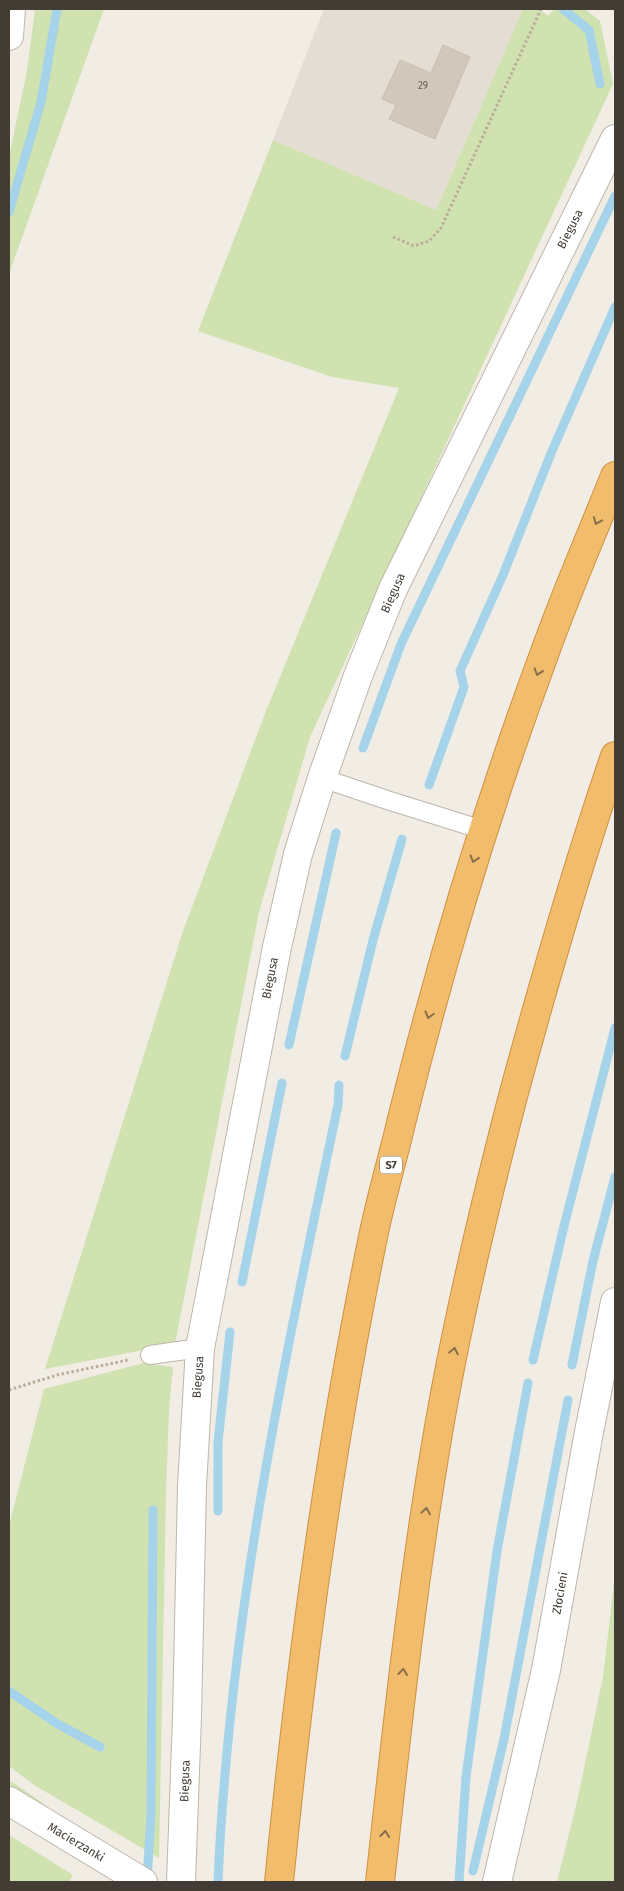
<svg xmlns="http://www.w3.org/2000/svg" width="624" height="1891" font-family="'Fira Sans',sans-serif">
  <rect width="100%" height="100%" fill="#f1ece4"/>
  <path fill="#e4ddd3" d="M324,9H523L436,210L273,140Z"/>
  <path fill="#cfe2b0" d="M35,9H104L9,274V157L27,71Z
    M523,9H539L548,16L554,9H585L600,21L613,84L310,737L259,912L175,1344L45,1369L183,931L266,711L399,388L332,377L198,331L273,140L436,210Z
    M144,1363L173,1367L169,1409L166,1493L159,1858L34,1785L9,1766V1526L44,1389Z
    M615,1575V1882H557L577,1802L603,1677Z
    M9,1780L43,1803L42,1805L9,1785Z
    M9,1835L73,1875L69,1882H9Z"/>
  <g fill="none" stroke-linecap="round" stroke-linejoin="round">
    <path stroke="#a4d3ea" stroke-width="9" d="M563,9L589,30L600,84
      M9,212L41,102L57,9
      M363,748L401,644L615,196
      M429,785L464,687L460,671L503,575L552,451L615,307
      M289,1045L336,833
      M345,1056L373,940L402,839
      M242,1282L282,1083
      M533,1360L564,1226L615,1028
      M572,1365L593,1261L615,1177
      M218,1511V1442L230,1332
      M9,1691L56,1723L100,1747
      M473,1871L504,1739L568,1400
      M147,1880L151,1815L153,1510
      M218,1882C229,1620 284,1361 338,1105L339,1085
      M459,1882L466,1777L497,1551L528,1383"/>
  </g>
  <path fill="#d1c7bb" stroke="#cbbeae" d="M443,45L470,57L435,139L389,119L396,105L382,99L400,60L431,73Z"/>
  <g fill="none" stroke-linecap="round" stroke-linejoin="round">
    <g stroke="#beb6ab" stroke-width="20">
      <path id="service" d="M322,778L387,800L483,830
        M150,1355L200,1348"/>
    </g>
    <g stroke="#beb6ab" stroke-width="30">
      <path id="minor" d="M9,36L11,9
        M9,1801L143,1882
        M181,1882L187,1717L192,1486L200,1348L277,947L298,854L322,778L358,676L393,589L615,139"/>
    </g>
    <g stroke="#beb6ab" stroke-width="30">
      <path id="tertiary" d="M497,1882L546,1670L589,1432L615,1302"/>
    </g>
    <g stroke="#d0903e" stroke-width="30">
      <path id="motorway" d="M279,1882C300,1669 328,1457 371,1247C379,1204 392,1162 402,1119C441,961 488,805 545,652C566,593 592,534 615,476
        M380,1882C396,1738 411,1594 435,1451C454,1333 482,1216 512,1100C543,985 576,870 615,756"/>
    </g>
    <path stroke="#bcad9a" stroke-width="3" stroke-dasharray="2.5 2.5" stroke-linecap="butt" d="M393,237L414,246L429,241L441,228L541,9
      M9,1390L57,1375L128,1360"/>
    <use href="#service" stroke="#fff" stroke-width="18"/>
    <use href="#minor" stroke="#fff" stroke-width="28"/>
    <use href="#tertiary" stroke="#fff" stroke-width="28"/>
    <use href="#motorway" stroke="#f2bc6d" stroke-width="28"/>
  </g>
  <defs><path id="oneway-chevron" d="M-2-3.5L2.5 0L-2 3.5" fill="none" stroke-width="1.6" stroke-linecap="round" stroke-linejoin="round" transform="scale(1.25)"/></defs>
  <g stroke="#886f4b">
    <use href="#oneway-chevron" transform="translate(597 521) rotate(112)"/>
    <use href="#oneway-chevron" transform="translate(538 672) rotate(109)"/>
    <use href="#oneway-chevron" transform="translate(474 859) rotate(107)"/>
    <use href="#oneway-chevron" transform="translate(429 1015) rotate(106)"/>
    <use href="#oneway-chevron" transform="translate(454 1351) rotate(-79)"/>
    <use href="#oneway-chevron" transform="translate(426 1511) rotate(-81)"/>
    <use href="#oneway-chevron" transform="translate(403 1672) rotate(-83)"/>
    <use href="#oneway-chevron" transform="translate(385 1834) rotate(-84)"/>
  </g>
  <g text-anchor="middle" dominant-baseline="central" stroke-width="4.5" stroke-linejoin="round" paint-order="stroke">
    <g font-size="10" fill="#665f56">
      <text x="423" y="86">29</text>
    </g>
    <rect fill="#fff" stroke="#7b7672" stroke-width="1" x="380" y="1156.5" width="22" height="17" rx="4"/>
    <g font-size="11" font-weight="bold" fill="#423c35">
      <text x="391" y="1165">S7</text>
    </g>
    <g font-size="12" fill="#423c35" stroke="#fff">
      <text transform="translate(570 229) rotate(-63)">Biegusa</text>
      <text transform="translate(393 593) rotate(-66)">Biegusa</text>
      <text transform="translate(270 978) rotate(-79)">Biegusa</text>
      <text transform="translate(198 1377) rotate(-86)">Biegusa</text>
      <text transform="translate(560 1593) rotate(-80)">Złocieni</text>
      <text transform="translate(185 1781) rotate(-88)">Biegusa</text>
      <text transform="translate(76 1842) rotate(31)">Macierzanki</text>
    </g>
  </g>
  <rect width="624" height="1891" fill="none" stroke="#423c35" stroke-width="20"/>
</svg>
